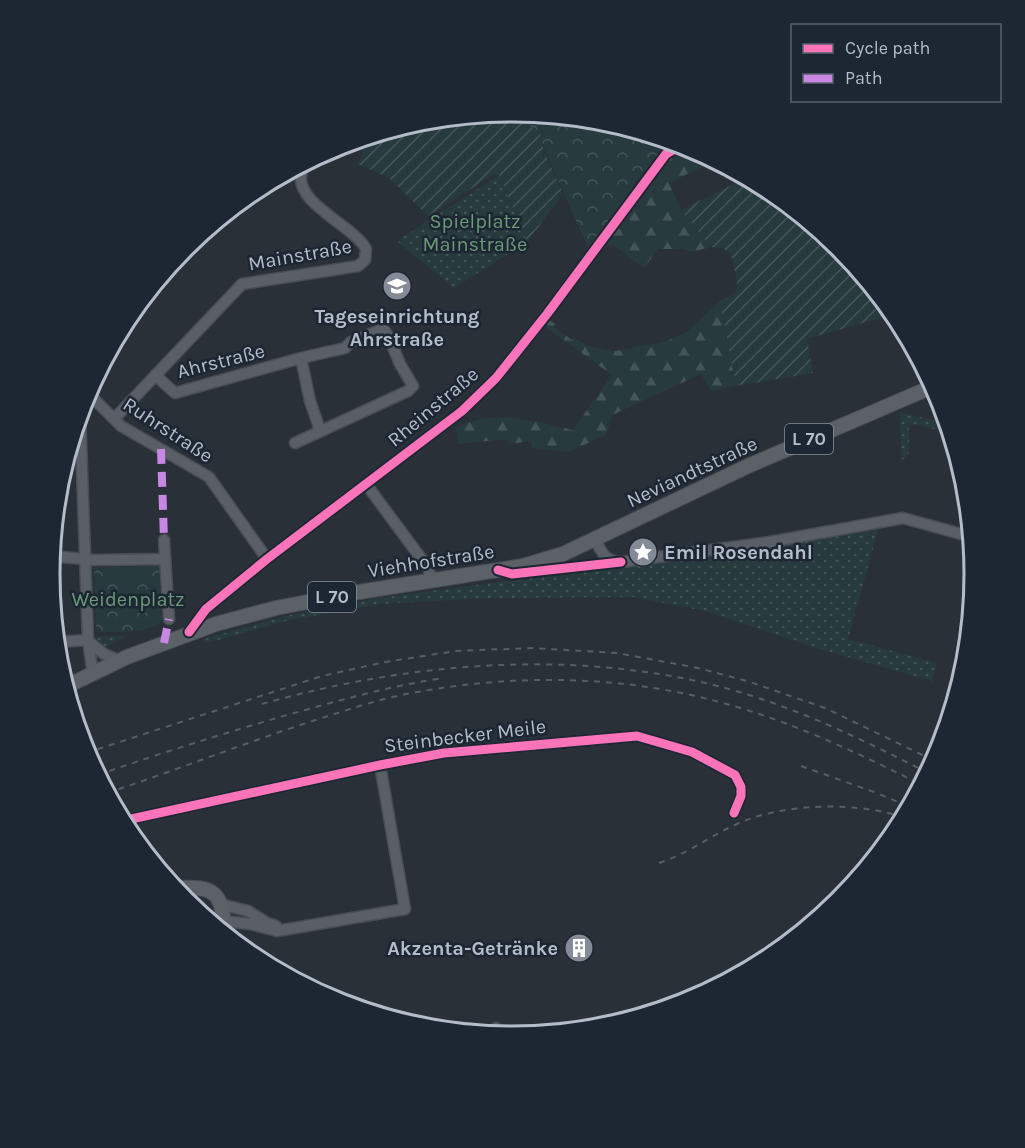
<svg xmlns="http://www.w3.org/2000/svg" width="1025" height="1148" font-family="Karla,sans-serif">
  <defs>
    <pattern id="grass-dots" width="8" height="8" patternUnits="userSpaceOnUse" patternTransform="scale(1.5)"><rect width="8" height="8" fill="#273a3e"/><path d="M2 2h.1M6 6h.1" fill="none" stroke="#445559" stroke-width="1.8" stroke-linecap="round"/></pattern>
    <pattern id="forest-firs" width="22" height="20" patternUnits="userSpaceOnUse" patternTransform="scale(1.5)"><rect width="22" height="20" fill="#273a3e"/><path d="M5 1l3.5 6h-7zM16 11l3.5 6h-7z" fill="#445559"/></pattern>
    <pattern id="park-crowns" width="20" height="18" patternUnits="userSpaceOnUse" patternTransform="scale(1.5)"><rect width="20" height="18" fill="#273a3e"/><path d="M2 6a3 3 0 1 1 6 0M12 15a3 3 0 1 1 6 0" fill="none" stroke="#445559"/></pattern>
    <pattern id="garden-furrows" width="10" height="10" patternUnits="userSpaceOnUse" patternTransform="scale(1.5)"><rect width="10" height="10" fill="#273a3e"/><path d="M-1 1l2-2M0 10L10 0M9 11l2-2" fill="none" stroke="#445559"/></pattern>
  </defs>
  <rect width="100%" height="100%" fill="#2a3038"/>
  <path fill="url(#grass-dots)" d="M499,175L527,242L454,288L397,241Z
    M900,412L949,424L952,434L915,424L909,426V452L907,456L902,460L899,413Z
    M878,530L848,639L937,663L932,681L816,648L705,611L634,597L490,598L379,604L285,621L204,644L203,639L285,616L379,598L801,542Z
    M128,635L104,649L93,637Z"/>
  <path fill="url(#forest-firs)" d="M655,136L690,146L716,160L669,183L681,210L711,247L691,252L682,249H658L644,268L613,245L589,250L661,152Z
    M720,301L736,386L711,391L701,374L612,415L606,435L568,452L532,448L531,441L508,444L507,439L458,444L456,427C499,409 530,421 573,430L612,375L544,326L549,320L555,324L554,327L572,340L574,338L588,346L616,351L667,341L688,331Z"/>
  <path fill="url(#park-crowns)" d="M513,111L603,120L655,136L661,152L589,250L544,148L540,132L505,112Z
    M159,565L162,621C147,634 121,631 102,632L96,627L94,568Z"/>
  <path fill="url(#garden-furrows)" d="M505,112L540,132L543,148L563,194L527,242L499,175H493L428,216L389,178L358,164L368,136L423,120Z
    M748,177L770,189L840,247L895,314L807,339L813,373L736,386L720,301L736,292L737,281L731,254L722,248L711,247L681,210Z"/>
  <path fill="#273a3e" d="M149,569V582L120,584L119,570Z"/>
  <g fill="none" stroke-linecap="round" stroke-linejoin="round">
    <g stroke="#484c53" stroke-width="13">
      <path id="minor" d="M301,358L310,401L320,430
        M155,375L175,393L301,358L345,348L351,342L383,329L389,337L400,364L413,386L408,391L295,443
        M87,392L121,426L209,477L267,559
        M80,413L88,640L93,675
        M114,419L242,284L358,266L365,260L366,249C354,226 298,205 301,176C301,171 304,167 305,162
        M366,484L429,569L430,579
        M595,539C601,552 605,561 621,562L770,542L903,518L972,537
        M164,540L169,619
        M51,556L94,560L164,559
        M189,632L206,609L267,559L462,411L496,378L547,314L666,154L683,144
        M88,641L104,654L120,661
        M56,642L88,640
        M122,821L380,765L444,753L637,736L692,752L735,775L741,787V796L734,813
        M220,904L248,911L267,923L276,926
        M224,921L250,924L277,931L405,909L380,765
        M496,1028L498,1036"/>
    </g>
    <g stroke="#484c55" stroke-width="16">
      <path id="major" d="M65,687L127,657L216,624L276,608L359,592L523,566L563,554L748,466L934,386
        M174,888C216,886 222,891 225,934"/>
    </g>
    <use href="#minor" stroke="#5a5e66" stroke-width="10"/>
    <use href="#major" stroke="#5c6168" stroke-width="14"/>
    <path stroke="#595d64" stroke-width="2" stroke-dasharray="6 6" stroke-linecap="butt" d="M262,704C403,664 558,650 701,682C781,700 856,736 928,773
      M86,753L322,676L385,662L456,651L532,648L617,653L698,668L747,681L825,708L935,761
      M801,766L874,792L910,807
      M98,775C158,754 219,735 280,717C334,702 388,686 444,678
      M107,793C180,769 252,740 325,717C353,708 383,698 412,693C517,673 628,675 730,705C797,724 860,754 922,785
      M659,863C687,854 710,836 737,824C782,803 858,801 905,818"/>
    <path stroke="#c787e3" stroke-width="8" stroke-dasharray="15 8" stroke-linecap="butt" d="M161,449L164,540
      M164,643L169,619"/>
    <g stroke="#1d2633" stroke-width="13">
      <path id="cycleway" d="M498,570L512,574L621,562
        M189,632L206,609L267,559L462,411L496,378L547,314L666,154L683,144
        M122,821L380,765L444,753L637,736L692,752L735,775L741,787V796L734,813"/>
    </g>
    <use href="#cycleway" stroke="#fb73b8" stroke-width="9"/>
  </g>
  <defs>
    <g id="school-disc" transform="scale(1.5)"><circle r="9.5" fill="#848b96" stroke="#1d2633"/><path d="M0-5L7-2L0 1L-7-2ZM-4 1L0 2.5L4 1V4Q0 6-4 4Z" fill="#fff"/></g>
    <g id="sight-disc" transform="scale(1.5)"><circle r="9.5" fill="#848b96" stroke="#1d2633"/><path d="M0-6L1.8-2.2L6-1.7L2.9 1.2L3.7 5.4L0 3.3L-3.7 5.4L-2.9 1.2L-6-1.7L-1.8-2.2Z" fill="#fff"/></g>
    <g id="building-disc" transform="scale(1.5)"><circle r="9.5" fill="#848b96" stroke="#1d2633"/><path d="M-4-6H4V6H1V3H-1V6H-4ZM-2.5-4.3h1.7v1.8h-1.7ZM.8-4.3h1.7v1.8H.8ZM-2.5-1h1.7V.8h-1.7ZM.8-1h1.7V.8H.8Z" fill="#fff"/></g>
  </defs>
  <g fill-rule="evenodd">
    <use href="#school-disc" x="397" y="286"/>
    <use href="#sight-disc" x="643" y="552"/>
    <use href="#building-disc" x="579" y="948"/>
  </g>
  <g text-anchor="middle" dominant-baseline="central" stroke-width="5" stroke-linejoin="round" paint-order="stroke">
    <g fill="#1d2633" stroke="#878f9c" stroke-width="1.5">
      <rect x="785" y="424" width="48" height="30" rx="4.5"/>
      <rect x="308" y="582" width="48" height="30" rx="4.5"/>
    </g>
    <g font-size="18" font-weight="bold" fill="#b4bcc9">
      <text x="809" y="439">L 70</text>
      <text x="332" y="597">L 70</text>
    </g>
    <g font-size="20" fill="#6b9a76" stroke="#1d2633">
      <text x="475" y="221">Spielplatz<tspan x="475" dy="23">Mainstraße</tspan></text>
      <text x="128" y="599">Weidenplatz</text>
    </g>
    <g font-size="20" fill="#b4bcc9" stroke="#1d2633">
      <text transform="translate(300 255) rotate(-10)">Mainstraße</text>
      <text transform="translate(221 361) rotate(-14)">Ahrstraße</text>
      <text transform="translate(433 407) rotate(-40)">Rheinstraße</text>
      <text transform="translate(168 430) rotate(33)">Ruhrstraße</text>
      <text transform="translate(692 472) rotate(-25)">Neviandtstraße</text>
      <text transform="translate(431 561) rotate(-9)">Viehhofstraße</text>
      <text transform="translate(465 736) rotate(-7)">Steinbecker Meile</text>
    </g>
    <g font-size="20" font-weight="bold" fill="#b4bcc9" stroke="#1d2633">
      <text x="397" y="316">Tageseinrichtung<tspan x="397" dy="23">Ahrstraße</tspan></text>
      <text x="664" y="552" text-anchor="start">Emil Rosendahl</text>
      <text x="558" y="948" text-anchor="end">Akzenta-Getränke</text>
    </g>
  </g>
  <path d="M0 0H1025V1148H0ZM60 574a452 452 0 1 1 904 0a452 452 0 1 1-904 0Z" fill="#1d2633" fill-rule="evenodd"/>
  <path fill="none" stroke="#b4bcc9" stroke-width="3" d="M60 574a452 452 0 1 1 904 0a452 452 0 1 1-904 0Z"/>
  <rect x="791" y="24" width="210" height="78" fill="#1d2633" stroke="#59626f" stroke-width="1.5"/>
  <rect x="803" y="44" width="30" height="9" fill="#fb73b8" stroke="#59626f" stroke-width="1.5"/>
  <text x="845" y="54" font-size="18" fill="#b4bcc9">Cycle path</text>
  <rect x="803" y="74" width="30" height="9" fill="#c787e3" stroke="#59626f" stroke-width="1.5"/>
  <text x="845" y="84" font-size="18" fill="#b4bcc9">Path</text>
</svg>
